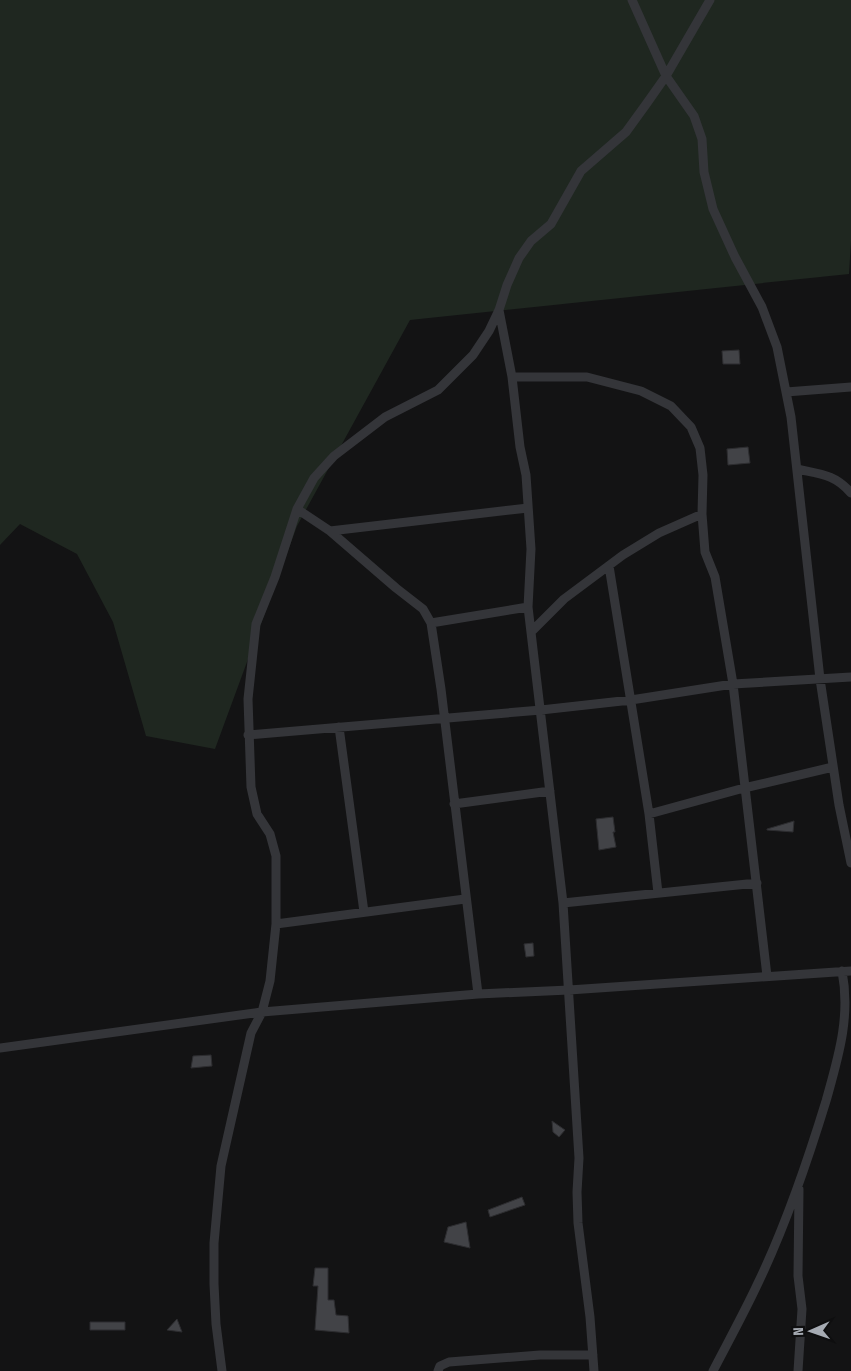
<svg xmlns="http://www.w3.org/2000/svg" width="851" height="1371" font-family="'Fira Sans Condensed',sans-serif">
  <rect width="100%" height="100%" fill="#131314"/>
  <path fill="#1f2720" d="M0,0H851V241L849,274L410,320L297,526L215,749L146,736L113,622L77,554L20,524L0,545Z"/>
  <path fill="#424347" stroke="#2d2d30" d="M739,350L740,364H723L722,351Z
    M748,447L750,463L728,465L727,449Z
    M613,817L615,832H613L616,847L599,850L596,819Z
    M794,821L793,832L767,830V829Z
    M533,943L534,956L526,957L524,944Z
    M211,1055L212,1066L191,1068L193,1056Z
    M552,1121L565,1130L559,1137L553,1132Z
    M522,1197L525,1205L490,1217L488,1210Z
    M466,1222L470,1248L444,1242L448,1227Z
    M315,1268H328V1300H334L336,1315L348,1316L349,1333L315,1330L318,1286H313Z
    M177,1319L182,1332L167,1330Z
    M90,1322H125V1330H90Z"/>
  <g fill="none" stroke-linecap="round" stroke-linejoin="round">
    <path stroke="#343539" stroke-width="9" d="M632,0L666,76L694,116L702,139L704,172L713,209L735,257L762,307L777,347L791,417L820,679L839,805L851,863
      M499,310L512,377L520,447L526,475L531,549L528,607L563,903L579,1158L577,1192L578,1223L590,1317L594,1371
      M512,377H587L641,391L671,406L691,427L700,448L703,475L702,514L705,552L715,577L733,684L767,976
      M786,392L851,387
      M797,469C820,474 835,474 851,493
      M297,509L330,531L396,588L423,609L431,623L441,689L478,994
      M330,531L528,508
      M609,566L649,814L658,893
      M431,623L528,607
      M532,631L564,599L623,555L659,533L702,514
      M339,727L364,912
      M248,735L541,710L631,700L733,684L851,677
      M454,804L550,791
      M649,814L744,788L833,767
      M563,903L757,883
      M276,924L465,899
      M0,1048L262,1012L478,994L569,990L851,971
      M222,1371L216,1324L214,1284V1243L221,1166L251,1033L262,1012L270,981L276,924V856L270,834L257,814L251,787L248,699L256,624L275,577L297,509L314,478L334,456L385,417L438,390L473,355L489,331L499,310L507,285L519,258L531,241L551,224L581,171L626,132L647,103L666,76L710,0
      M438,1371L440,1366L449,1362L540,1355H593
      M713,1371C728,1342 744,1313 758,1283C786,1225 807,1163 826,1101C838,1058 851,1017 842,971
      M798,1371L802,1309L798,1276L799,1189"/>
  </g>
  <g transform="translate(811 1331) rotate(268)" stroke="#0e0e0f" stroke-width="4" paint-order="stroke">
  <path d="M0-4L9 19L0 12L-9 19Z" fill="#a6abb3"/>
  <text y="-8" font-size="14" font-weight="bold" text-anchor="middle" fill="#a6abb3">N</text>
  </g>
</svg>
